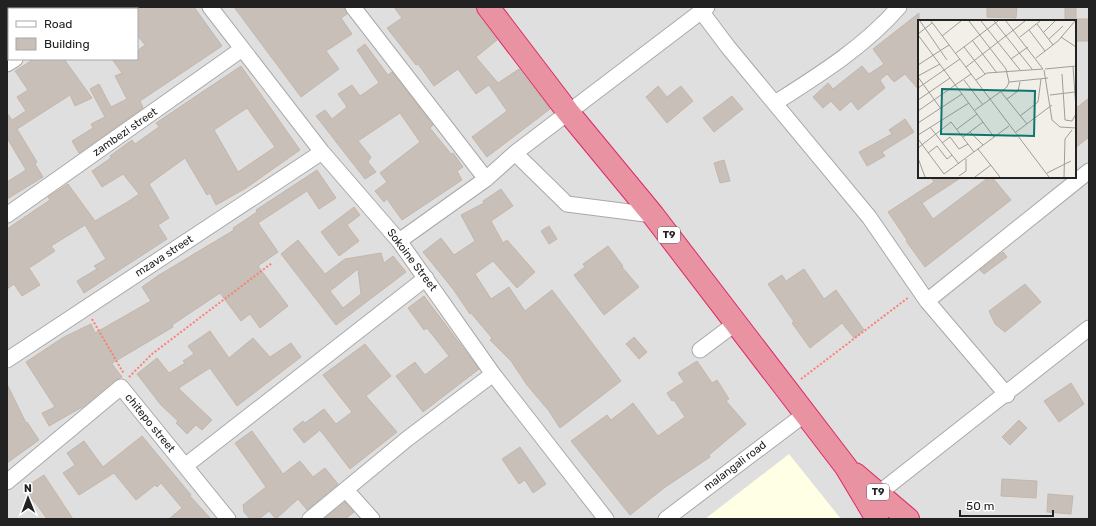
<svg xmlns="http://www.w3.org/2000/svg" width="1096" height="526" font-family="Rubik,sans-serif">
  <rect width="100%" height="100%" fill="#f2efe9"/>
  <path fill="#e0dfdf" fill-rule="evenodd" d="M7,7H1089V519H7ZM9,9H137V59H9ZM919,21H1075V177H919Z"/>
  <path fill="#ffffe5" d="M789,454L841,519H705Z"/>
  <path fill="#c7bfb8" stroke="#c4b6ab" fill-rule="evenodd" d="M137,7H194L222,46L140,101L143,108L79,153L72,141L93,128L91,124L105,117L90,89L99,84L111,107L127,99L115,76L122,73L112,59H137V51L145,45L137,35Z
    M234,7H344L347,14L341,18L352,34L326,51L339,69L301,97Z
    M394,7H476L478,15L497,40L476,57L498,83L519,69L550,109L487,157L472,137L507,111L489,85L476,94L458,69L434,86L418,64L416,65L387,28L402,18Z
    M987,7H1017L1016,18L987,17Z
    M1065,7H1076V19H1089V41H1075V21H1065Z
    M919,13V90L905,74L894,82L887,74L880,80L885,88L858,110L851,101L840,111L831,101L823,108L813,97L828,83L833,89L862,66L869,74L884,64L873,49Z
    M365,44L388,75L392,72L433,125L430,128L451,154L453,153L463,167L457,171L462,180L402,220L387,199L384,202L375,191L387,182L380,173L420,142L400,113L358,141L371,157L368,162L376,172L365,179L316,116L325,110L332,119L347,107L338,94L352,85L360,96L379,83L357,50Z
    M34,59H64L92,98L75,106L70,95L17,129L37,162L35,164L43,177L7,199V182L26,170L7,138V113L12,120L26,111L17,97L28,90L15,71Z
    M241,66L300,150L246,188L216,205L210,193L207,195L185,158L149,184L169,218L158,225L167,239L84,293L77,281L97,269L94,266L106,259L85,225L51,246L55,251L29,268L40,285L22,296L14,284L7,289V229L50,200L48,197L68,184L95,221L129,201L139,194L123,174L102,187L92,171L111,158L110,156L132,140L135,144L159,127L156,123ZM247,108L275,147L238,172L214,130Z
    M658,86L667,97L681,86L693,101L667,123L646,97Z
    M732,96L743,109L714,132L703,118Z
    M1089,98V137L1075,148V109Z
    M905,119L914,132L882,152L885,156L867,166L859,152L892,134L889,130Z
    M724,160L730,181L720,183L714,163Z
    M317,170L336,198L319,209L307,191L258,223L278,252L258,266L288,306L260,328L250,314L241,321L220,293L172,325L173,327L114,362L112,364L122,377L115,380L84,406L49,426L42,413L55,407L26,362L64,337L91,324L95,333L151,301L142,287L159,275L234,230L233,228L257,212L256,210Z
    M931,177H962L922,203L933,219L989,177H992L1011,200L925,267L906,241L907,240L888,212L934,182Z
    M501,189L513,206L491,221L503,243L507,240L535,272L517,288L493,261L475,274L491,299L509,287L525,311L552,290L621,381L560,428L549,411L527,385L511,361L490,340L492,338L471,313L470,314L453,289L423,252L441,238L454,255L475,241L461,215L484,203L483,201Z
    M354,207L360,215L347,225L359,241L339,256L321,232Z
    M549,226L557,239L549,244L541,231Z
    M298,240L325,274L345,259L381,253L384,263L393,256L406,272L336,325L281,254ZM358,269L361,294L343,308L330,291Z
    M608,246L623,266L622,267L639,287L604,315L574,275L585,267L583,264Z
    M1003,252L1007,257L984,274L980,270Z
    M804,269L824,299L836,290L864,330L854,338L842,323L810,348L792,323L794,322L768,284L782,275L786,281Z
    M1025,284L1041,302L1005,332L995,324L989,311Z
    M424,296L479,369L423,412L396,376L415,362L425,375L449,356L427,328L424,330L408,308Z
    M210,331L229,358L253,338L270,357L291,343L301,357L237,406L210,368L180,387L179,389L212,420L202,430L196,425L187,434L176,423L178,421L161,405L137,374L157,358L169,373L185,363L183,361L194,354L188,346Z
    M634,337L647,352L639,359L626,344Z
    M365,344L391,376L366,396L397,432L350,469L320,430L304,443L293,429L303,421L305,423L324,409L336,424L352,412L323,375Z
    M697,361L712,383L717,380L729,399L726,401L746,424L709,455L710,457L664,488L630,515L571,441L607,415L611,420L633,403L658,436L685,417L674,400L672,401L667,393L684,382L678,373Z
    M1071,383L1084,404L1059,422L1044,401Z
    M7,384L26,423L27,422L39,440L7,463Z
    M1019,420L1027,428L1010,445L1002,437Z
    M252,431L283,474L300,461L313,477L325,468L338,484L307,510L298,499L276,519L269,511L259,519H250L244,512L243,505L266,487L235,443Z
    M142,436L191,495L190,496L211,519H169L182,508L161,483L157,487L155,485L136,500L114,473L79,495L63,473L75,465L67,453L84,441L103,467Z
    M520,447L546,484L533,493L525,480L519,484L502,459Z
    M44,475L52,487L73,519H47L35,502H34L24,488Z
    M1002,479L1037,481L1036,498L1001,496Z
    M1048,494L1073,496L1071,514L1047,512Z
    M345,502L354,512L345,519H324Z"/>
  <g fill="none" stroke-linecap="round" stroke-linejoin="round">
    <g stroke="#a9a9a9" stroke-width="17">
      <path id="minor" d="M210,7L322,152L399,241L493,374L606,519
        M353,7L486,179
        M88,9L91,7
        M701,11L728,47L869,217L927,301L1007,395
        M7,64L15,59
        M775,103C819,75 864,47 899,7
        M515,153L567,204L653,215
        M7,215L242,49
        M399,241L486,179L515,153L707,7
        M927,301L1089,171
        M700,350L736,323
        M7,360L322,152
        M185,466L426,278
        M7,482L121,387L228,519
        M346,490L372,519
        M879,493L1089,328
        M310,519L407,439L493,374
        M666,519L805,414"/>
    </g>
    <g stroke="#dc2a67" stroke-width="24">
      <path id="highway" d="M488,7L568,112L653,215L846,467L877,519
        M855,474L908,519"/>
    </g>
    <path stroke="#fa8072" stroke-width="2" stroke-dasharray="2 2" stroke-linecap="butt" d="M92,319L124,374
      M129,377L152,354L272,263
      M801,379L909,297"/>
    <use href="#minor" stroke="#fff" stroke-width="15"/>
    <use href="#highway" stroke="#e892a2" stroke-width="22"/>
  </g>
  <g text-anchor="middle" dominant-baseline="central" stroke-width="3" stroke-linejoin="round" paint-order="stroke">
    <g fill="#fff" stroke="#646464" stroke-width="1">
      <rect x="658" y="227" width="22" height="16" rx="3"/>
      <rect x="867" y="484" width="22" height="16" rx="3"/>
    </g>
    <g font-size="10" font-weight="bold" fill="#222">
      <text x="669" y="235">T9</text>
      <text x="878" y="492">T9</text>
    </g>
    <g font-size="11" fill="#222" stroke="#fff">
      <text transform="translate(125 132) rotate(-35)">zambezi street</text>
      <text transform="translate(164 256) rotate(-33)">mzava street</text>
      <text transform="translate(412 260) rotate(53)">Sokoine Street</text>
      <text transform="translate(150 423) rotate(51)">chitepo street</text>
      <text transform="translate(735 466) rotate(-37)">malangali road</text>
    </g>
  </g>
  <g transform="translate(918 20)">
    <rect width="158" height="158" fill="#f2efe9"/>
    <path fill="none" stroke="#9f9d99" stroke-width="1" d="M2,1L29,40M13,1L131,157M51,1L88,49L91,62L89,67L57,90M63,1L102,50M76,1L114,49M88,1L125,49M119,4L135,25M111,10L127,31M126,12L137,1M0,14L14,3M0,15L76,117M24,16L43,1M102,17L122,1M143,17L158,27M131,19L145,6M54,20L79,53M46,27L67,54M38,33L80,1M118,38L140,21L157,1M93,39L110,27M0,45L31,25M155,46L158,89M48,47L107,1M127,49L158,46M126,50L134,100L142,107L158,108M144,54L147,100L154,101L158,94M0,56L22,44M0,57L23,89M46,60L65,85M58,60L69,53L125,49M91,62L130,58M0,68L42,39M83,72L109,104M132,75L157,72M89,79L100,71L102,62M0,80L32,58M0,91L53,54M102,96L120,82L123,59M0,103L44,74M12,107L41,144M39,109L59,94M52,112L65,125M98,112L134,85M0,115L51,83M45,117L65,102M0,119L26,154L91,106M24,123L32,117L41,129L50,124M0,128L33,102L56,132M60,129L82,157M10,133L19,126L29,139L34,135M0,138L7,157M129,153L153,141M41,156L48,151V139M57,157L73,145M146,157L147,119L154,110"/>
    <path fill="#0f766e" fill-opacity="0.15" stroke="#0f766e" stroke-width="2" d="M24,69L117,71L116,116L23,114Z"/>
    <rect width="158" height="158" fill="none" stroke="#222" stroke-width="2"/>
  </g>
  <rect width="1096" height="526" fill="none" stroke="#222222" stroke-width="16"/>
  <rect x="8" y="8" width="130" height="52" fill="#ffffff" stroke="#a7a7a7"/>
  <rect x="16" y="21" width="20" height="6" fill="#ffffff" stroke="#a7a7a7"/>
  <text x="44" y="28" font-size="12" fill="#222222">Road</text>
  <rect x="16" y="38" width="20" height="12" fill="#c7bfb8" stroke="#a7a7a7"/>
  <text x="44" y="48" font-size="12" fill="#222222">Building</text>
  <g transform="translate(28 498) rotate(359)" stroke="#ffffff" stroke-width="3" paint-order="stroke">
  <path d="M0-3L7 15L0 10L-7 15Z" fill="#222222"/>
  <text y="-6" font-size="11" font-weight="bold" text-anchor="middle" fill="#222222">N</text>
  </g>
  <path d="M960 510v6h93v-6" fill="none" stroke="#222222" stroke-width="2"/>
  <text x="966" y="510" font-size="12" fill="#222222" stroke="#ffffff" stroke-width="3" paint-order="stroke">50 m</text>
</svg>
